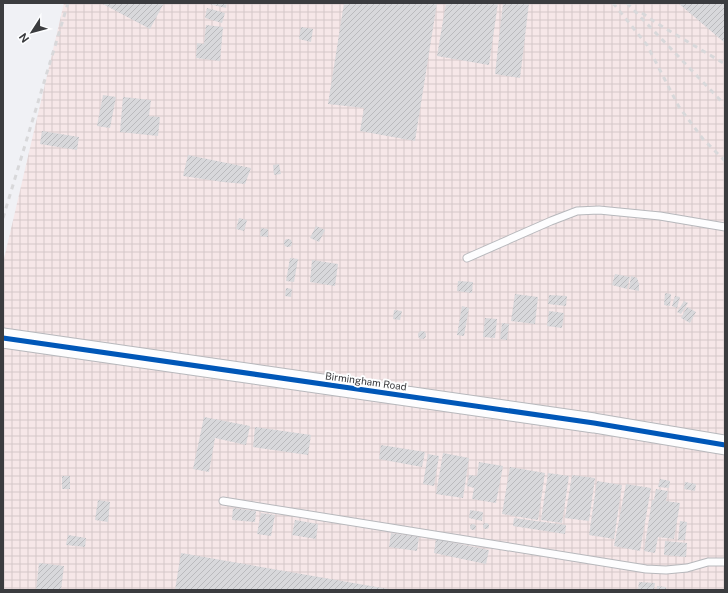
<svg xmlns="http://www.w3.org/2000/svg" width="728" height="593" font-family="'Public Sans',sans-serif">
  <defs>
    <pattern id="industrial-grid" width="8" height="8" patternUnits="userSpaceOnUse"><rect width="8" height="8" fill="#f6e7e8"/><path d="M0 4h8M4 0v8" fill="none" stroke="#d4c7c8"/></pattern>
    <pattern id="building-hatch" width="6" height="6" patternUnits="userSpaceOnUse"><rect width="6" height="6" fill="#d8d8db"/><path d="M-1 1l2-2M0 6l6-6M5 7l2-2" fill="none" stroke="#bababd"/></pattern>
  </defs>
  <rect width="100%" height="100%" fill="#f0f1f5"/>
  <path fill="url(#industrial-grid)" d="M64,3H725V590H3V263Z"/>
  <path fill="url(#building-hatch)" d="M101,3H164L150,29Z
    M209,3H227L226,8L209,4Z
    M344,3H437L415,141L360,131L364,108L328,104Z
    M446,3H498L489,65L437,56Z
    M503,3H529L520,78L495,74Z
    M678,3H724L725,4V43Z
    M207,8L225,13L222,23L205,18Z
    M206,25L223,27L220,61L196,58L197,43L204,44Z
    M301,27L313,29L311,42L299,39Z
    M103,95L116,97L110,128L97,126Z
    M123,97L151,100L149,116L160,117L158,136L120,132Z
    M42,131L79,137L77,150L40,144Z
    M188,155L251,168L245,184L223,182L183,176Z
    M279,164L281,174L274,175L273,165Z
    M239,218L247,220L244,231L236,229Z
    M316,226L325,230L319,242L310,238Z
    M261,228L268,229V237L260,236Z
    M284 243a4 4 0 1 1 8 0a4 4 0 1 1-8 0Z
    M290,258L298,259L294,282L286,281Z
    M312,260L338,264L335,286L310,282Z
    M615,274L630,277L627,289L612,285Z
    M631,276L637,278L639,284V291L629,289Z
    M458,281L473,282L472,293L457,291Z
    M286,288L292,289L291,297L285,296Z
    M665,293L671,294L670,306L664,305Z
    M515,294L538,297L535,324L511,321Z
    M549,295L567,296L566,306L548,304Z
    M675,296L680,297L677,308L672,306Z
    M684,301L688,303L681,314L677,312Z
    M462,306L469,308L464,336L457,335Z
    M687,307L696,312L690,323L681,318Z
    M394,310L402,311L400,320L393,319Z
    M549,311L564,313L562,328L547,326Z
    M485,318L497,319L495,338L483,337Z
    M502,323L509,324L507,340L500,339Z
    M418 335a4 4 0 1 1 8 0a4 4 0 1 1-8 0Z
    M204,417L250,426L246,445L215,438L209,472L193,469Z
    M255,427L311,435L308,455L253,447Z
    M381,445L425,452L422,467L379,459Z
    M443,453L469,458L463,498L436,494Z
    M428,454L439,456L434,486L423,484Z
    M479,462L503,466L496,503L472,499L474,488L467,486L469,475L477,476Z
    M510,467L545,473L538,520L502,514Z
    M548,473L569,476L562,523L541,520Z
    M572,475L595,478L589,521L565,518Z
    M62,476H70V489H62Z
    M660,479L670,481L669,488L658,487Z
    M597,481L622,485L614,539L589,535Z
    M685,482L696,484L695,491L684,489Z
    M626,484L651,488L640,551L614,546Z
    M656,489L668,491L666,501L680,503L674,539L658,537L655,553L644,551L652,500H654Z
    M98,500L110,502L108,522L95,520Z
    M233,508L256,511L255,522L232,520Z
    M470,510L483,512L482,521L469,518Z
    M261,513L275,515L271,536L257,534Z
    M514,518L566,525L565,534L513,526Z
    M295,520L318,524L316,539L292,535Z
    M680,521L687,522L685,540H678Z
    M483 526a3 3 0 1 1 6 0a3 3 0 1 1-6 0Z
    M470 527a3 3 0 1 1 6 0a3 3 0 1 1-6 0Z
    M391,533L419,537L417,551L389,547Z
    M68,535L86,538L85,547L66,545Z
    M436,539L489,550L486,564L434,553Z
    M665,541L687,543L686,557L664,555Z
    M181,553L388,589V590H175Z
    M39,563L64,566L61,590H36Z
    M639,582L655,583L654,590H638Z
    M657,586L666,587V590H657Z"/>
  <g fill="none" stroke-linecap="round" stroke-linejoin="round">
    <g stroke="#b7b8bc" stroke-width="9">
      <path id="lane" d="M467,258L551,221L577,211L599,210L660,216L725,227
        M223,501L646,569L666,570L687,568L708,562H725"/>
    </g>
    <g stroke="#b7b8bc" stroke-width="21">
      <path id="secondary" d="M3,338L594,423L725,445"/>
    </g>
    <use href="#lane" stroke="#fdfdfe" stroke-width="7"/>
    <use href="#secondary" stroke="#fdfdfe" stroke-width="19"/>
    <path stroke="#d8d8da" stroke-width="3" stroke-dasharray="5 5" stroke-linecap="butt" d="M613,3L647,45L679,107L703,139L725,161
      M627,3L725,105
      M642,13L658,24L725,64
      M3,218L68,3"/>
    <g stroke="#fdfeff" stroke-width="8">
      <path id="cycleway" d="M3,338L594,423L725,445"/>
    </g>
    <use href="#cycleway" stroke="#0057b8" stroke-width="5"/>
  </g>
  <g text-anchor="middle" dominant-baseline="central" stroke-width="4" stroke-linejoin="round" paint-order="stroke">
    <g font-size="10" fill="#3b3c3f" stroke="#fdfeff">
      <text transform="translate(366 381) rotate(8)">Birmingham Road</text>
    </g>
  </g>
  <rect width="728" height="593" fill="none" stroke="#3b3c3f" stroke-width="8"/>
  <g transform="translate(32 32) rotate(234)" stroke="#fdfeff" stroke-width="3" paint-order="stroke">
  <path d="M0-3L7 15L0 10L-7 15Z" fill="#3b3c3f"/>
  <text y="-6" font-size="11" font-weight="bold" text-anchor="middle" fill="#3b3c3f">N</text>
  </g>
</svg>
